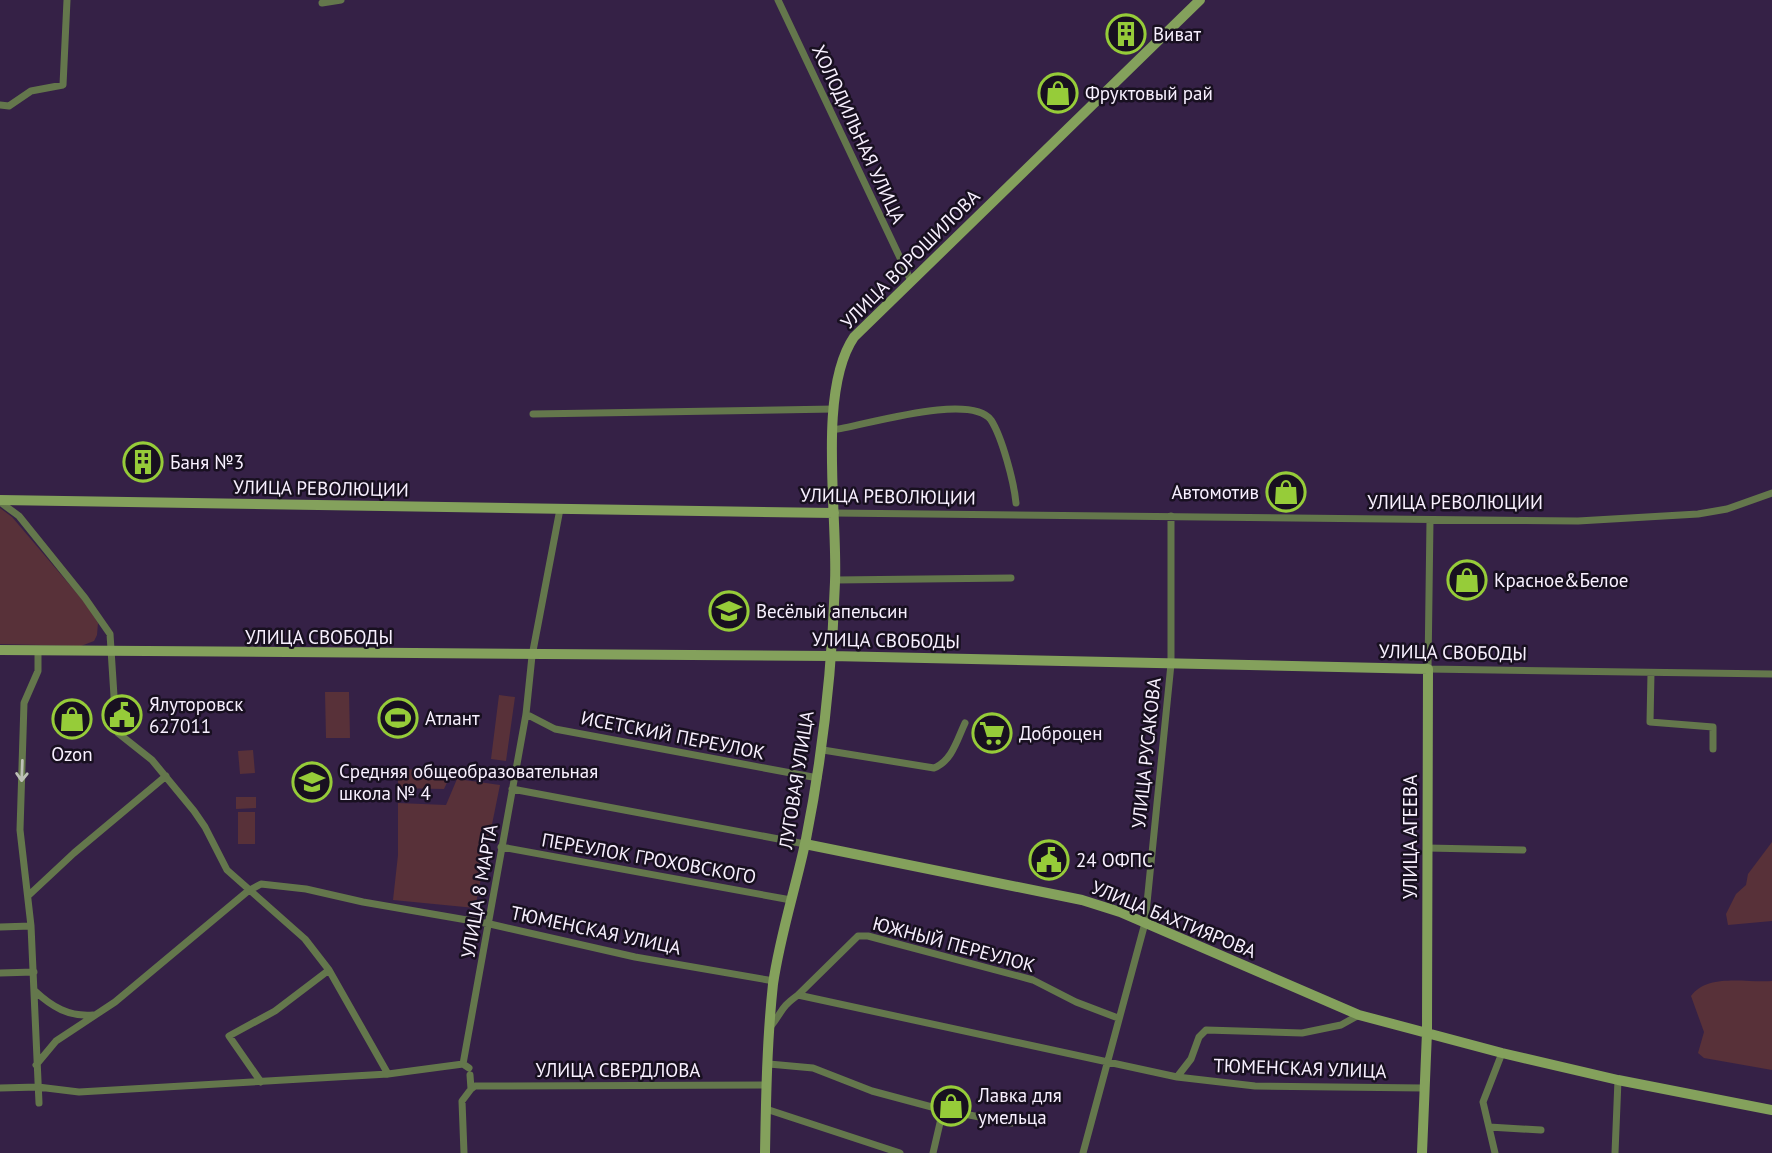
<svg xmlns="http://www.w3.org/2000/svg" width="1772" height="1153" font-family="'PT Sans',sans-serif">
  <rect width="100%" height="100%" fill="#352146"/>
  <path fill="#583139" d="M0,508L12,517L86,604L98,623L97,635L94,641L81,646L0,644Z
    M325,692H349L350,738H326Z
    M499,695L515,697L506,761L491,759Z
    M253,750L255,773L240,774L238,751Z
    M398,768L451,774L444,789L398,788Z
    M457,779L500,785L475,908L393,900L398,855V803L446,805Z
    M236,797H256V808L236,809Z
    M238,812H255V844H238Z
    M1772,842V921L1728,925L1726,914L1736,894L1746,885L1748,874Z
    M1772,981V1070L1704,1058L1698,1053L1704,1032L1691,996C1708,973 1746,983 1772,981Z"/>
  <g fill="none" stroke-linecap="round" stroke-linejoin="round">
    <path stroke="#64774c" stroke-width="7" d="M778,0L911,281
      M322,3L341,0
      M0,105L9,106L31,91L63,85L67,0
      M533,414L834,409
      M833,430C863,426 970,392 991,420C1002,437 1014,482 1016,503
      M0,502L19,516L85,598L110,634L116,727L118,733L152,760L194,811L205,827L227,870L305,939L329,970L388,1074
      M834,513L1578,521L1698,514L1727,509L1772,493
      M1430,520L1428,669L1772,674
      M836,580L1011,578
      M38,651V671L24,703L20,830L31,926L39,1103
      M1651,673L1650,722L1713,727V749
      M526,714L555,729L818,778
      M823,750L934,768C952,761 957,740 965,723
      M512,789L805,844
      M501,847L791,900
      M1427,848L1523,850
      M29,895L74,853L166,776
      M0,927L31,926
      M0,973L34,972
      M35,991C52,1007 69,1017 93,1015
      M798,995L858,936H868L1033,980L1076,1002L1118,1018
      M771,1026C783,1011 780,1008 798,995L1177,1077L1191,1059L1199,1037L1206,1030L1302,1033L1341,1025L1359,1015
      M769,1064L813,1068L872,1091L943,1110L1011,1123
      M36,1065L56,1041L115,1002L248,891L261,884L306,889L363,902L490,924L635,957L774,981
      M469,1068L463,1064L526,714L532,656L560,509
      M1177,1077L1255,1086L1423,1088
      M261,1082L229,1036L275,1011L329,970
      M0,1088L38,1087L79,1092L388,1074L463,1064
      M471,1089L475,1086L766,1085
      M766,1109L900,1153
      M1489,1127L1541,1130
      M464,1153L462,1101L471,1089L470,1075
      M933,1153L943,1110
      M1083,1153L1145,923L1171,664V516
      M1495,1153L1483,1102L1502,1053
      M1615,1153L1618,1080"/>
    <path stroke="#84a15c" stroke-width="10" d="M0,500L834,513
      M0,650L831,656L1428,669L1427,1032L1422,1153
      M805,844L1082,900L1120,912L1359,1015L1502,1053L1618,1080L1772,1110
      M765,1153C766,1097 767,1040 773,984C780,935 796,887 806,839C823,754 832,669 835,582C838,516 817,391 854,337L1200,0"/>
  </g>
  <defs><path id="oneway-shaft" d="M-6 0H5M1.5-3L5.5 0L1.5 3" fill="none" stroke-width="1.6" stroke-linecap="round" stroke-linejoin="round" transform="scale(1.75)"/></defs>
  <use stroke="#bdc0b7" href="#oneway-shaft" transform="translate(22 771) rotate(92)"/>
  <defs>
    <g id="building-ring" transform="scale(2.0125)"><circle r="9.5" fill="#181020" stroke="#96cc39" stroke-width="1.5"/><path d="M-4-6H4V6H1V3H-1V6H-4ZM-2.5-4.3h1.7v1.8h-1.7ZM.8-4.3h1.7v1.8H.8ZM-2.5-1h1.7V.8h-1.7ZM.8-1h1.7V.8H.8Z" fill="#96cc39"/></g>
    <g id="shop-ring" transform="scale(2.0125)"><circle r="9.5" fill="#181020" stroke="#96cc39" stroke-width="1.5"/><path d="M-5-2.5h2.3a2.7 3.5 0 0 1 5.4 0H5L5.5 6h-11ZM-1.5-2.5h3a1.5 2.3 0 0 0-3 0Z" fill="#96cc39"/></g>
    <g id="school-ring" transform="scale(2.0125)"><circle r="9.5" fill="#181020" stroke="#96cc39" stroke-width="1.5"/><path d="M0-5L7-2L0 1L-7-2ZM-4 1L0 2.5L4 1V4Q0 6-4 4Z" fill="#96cc39"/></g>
    <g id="civic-ring" transform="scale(2.0125)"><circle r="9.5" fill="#181020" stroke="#96cc39" stroke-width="1.5"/><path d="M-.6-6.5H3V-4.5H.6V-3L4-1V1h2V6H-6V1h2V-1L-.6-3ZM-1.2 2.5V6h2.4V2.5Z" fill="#96cc39"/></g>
    <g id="stadium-ring" transform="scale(2.0125)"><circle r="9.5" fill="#181020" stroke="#96cc39" stroke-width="1.5"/><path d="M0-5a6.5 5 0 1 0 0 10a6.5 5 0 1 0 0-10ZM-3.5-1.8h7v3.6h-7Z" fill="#96cc39"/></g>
    <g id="supermarket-ring" transform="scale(2.0125)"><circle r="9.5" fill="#181020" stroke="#96cc39" stroke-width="1.5"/><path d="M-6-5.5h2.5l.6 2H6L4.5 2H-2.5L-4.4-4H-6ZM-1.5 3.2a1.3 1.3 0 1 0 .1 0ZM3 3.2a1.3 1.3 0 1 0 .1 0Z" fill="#96cc39"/></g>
  </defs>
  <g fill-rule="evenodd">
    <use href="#building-ring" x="1126" y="34"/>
    <use href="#shop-ring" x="1058" y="93"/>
    <use href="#building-ring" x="143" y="462"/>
    <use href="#shop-ring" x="1286" y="492"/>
    <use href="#shop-ring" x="1467" y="580"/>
    <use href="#school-ring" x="729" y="611"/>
    <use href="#civic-ring" x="122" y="715"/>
    <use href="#stadium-ring" x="398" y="718"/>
    <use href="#shop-ring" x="72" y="719"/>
    <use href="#supermarket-ring" x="992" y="733"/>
    <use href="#school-ring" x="312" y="782"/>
    <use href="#civic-ring" x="1049" y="860"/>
    <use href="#shop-ring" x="951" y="1106"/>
  </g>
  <g text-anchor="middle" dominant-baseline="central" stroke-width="5" stroke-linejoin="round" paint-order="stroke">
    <g font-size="19" fill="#f8f0ff" stroke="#181020" text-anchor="start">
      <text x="1153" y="34">Виват</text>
      <text x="1085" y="93">Фруктовый рай</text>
      <text x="170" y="462">Баня №3</text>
      <text x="1259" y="492" text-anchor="end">Автомотив</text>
      <text x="1494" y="580">Красное&amp;Белое</text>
      <text x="756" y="611">Весёлый апельсин</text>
      <text x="149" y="704">Ялуторовск<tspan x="149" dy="22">627011</tspan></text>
      <text x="425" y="718">Атлант</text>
      <text x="1019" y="733">Доброцен</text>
      <text x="72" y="754" text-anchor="middle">Ozon</text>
      <text x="339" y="771">Средняя общеобразовательная<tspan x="339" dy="22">школа № 4</tspan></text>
      <text x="1076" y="860">24 ОФПС</text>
      <text x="978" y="1095">Лавка для<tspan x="978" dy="22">умельца</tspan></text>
    </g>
    <g font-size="19" fill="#f8f0ff" stroke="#181020">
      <text transform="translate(859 134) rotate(65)">ХОЛОДИЛЬНАЯ УЛИЦА</text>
      <text transform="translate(910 259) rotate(-45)">УЛИЦА ВОРОШИЛОВА</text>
      <text transform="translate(321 488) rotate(1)">УЛИЦА РЕВОЛЮЦИИ</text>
      <text transform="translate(888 496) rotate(1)">УЛИЦА РЕВОЛЮЦИИ</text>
      <text x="1455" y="502">УЛИЦА РЕВОЛЮЦИИ</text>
      <text x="319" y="637">УЛИЦА СВОБОДЫ</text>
      <text transform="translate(886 640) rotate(1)">УЛИЦА СВОБОДЫ</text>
      <text transform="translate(1453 652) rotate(1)">УЛИЦА СВОБОДЫ</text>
      <text transform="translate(673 735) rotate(11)">ИСЕТСКИЙ ПЕРЕУЛОК</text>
      <text transform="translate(1146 753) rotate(-84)">УЛИЦА РУСАКОВА</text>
      <text transform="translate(796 780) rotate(-81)">ЛУГОВАЯ УЛИЦА</text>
      <text transform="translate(1410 837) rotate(-90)">УЛИЦА АГЕЕВА</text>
      <text transform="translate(649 858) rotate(10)">ПЕРЕУЛОК ГРОХОВСКОГО</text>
      <text transform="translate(479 891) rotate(-80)">УЛИЦА 8 МАРТА</text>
      <text transform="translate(1174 919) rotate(22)">УЛИЦА БАХТИЯРОВА</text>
      <text transform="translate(596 930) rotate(12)">ТЮМЕНСКАЯ УЛИЦА</text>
      <text transform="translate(954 944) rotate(15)">ЮЖНЫЙ ПЕРЕУЛОК</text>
      <text transform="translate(1300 1068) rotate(2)">ТЮМЕНСКАЯ УЛИЦА</text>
      <text x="618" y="1070">УЛИЦА СВЕРДЛОВА</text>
    </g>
  </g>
</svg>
